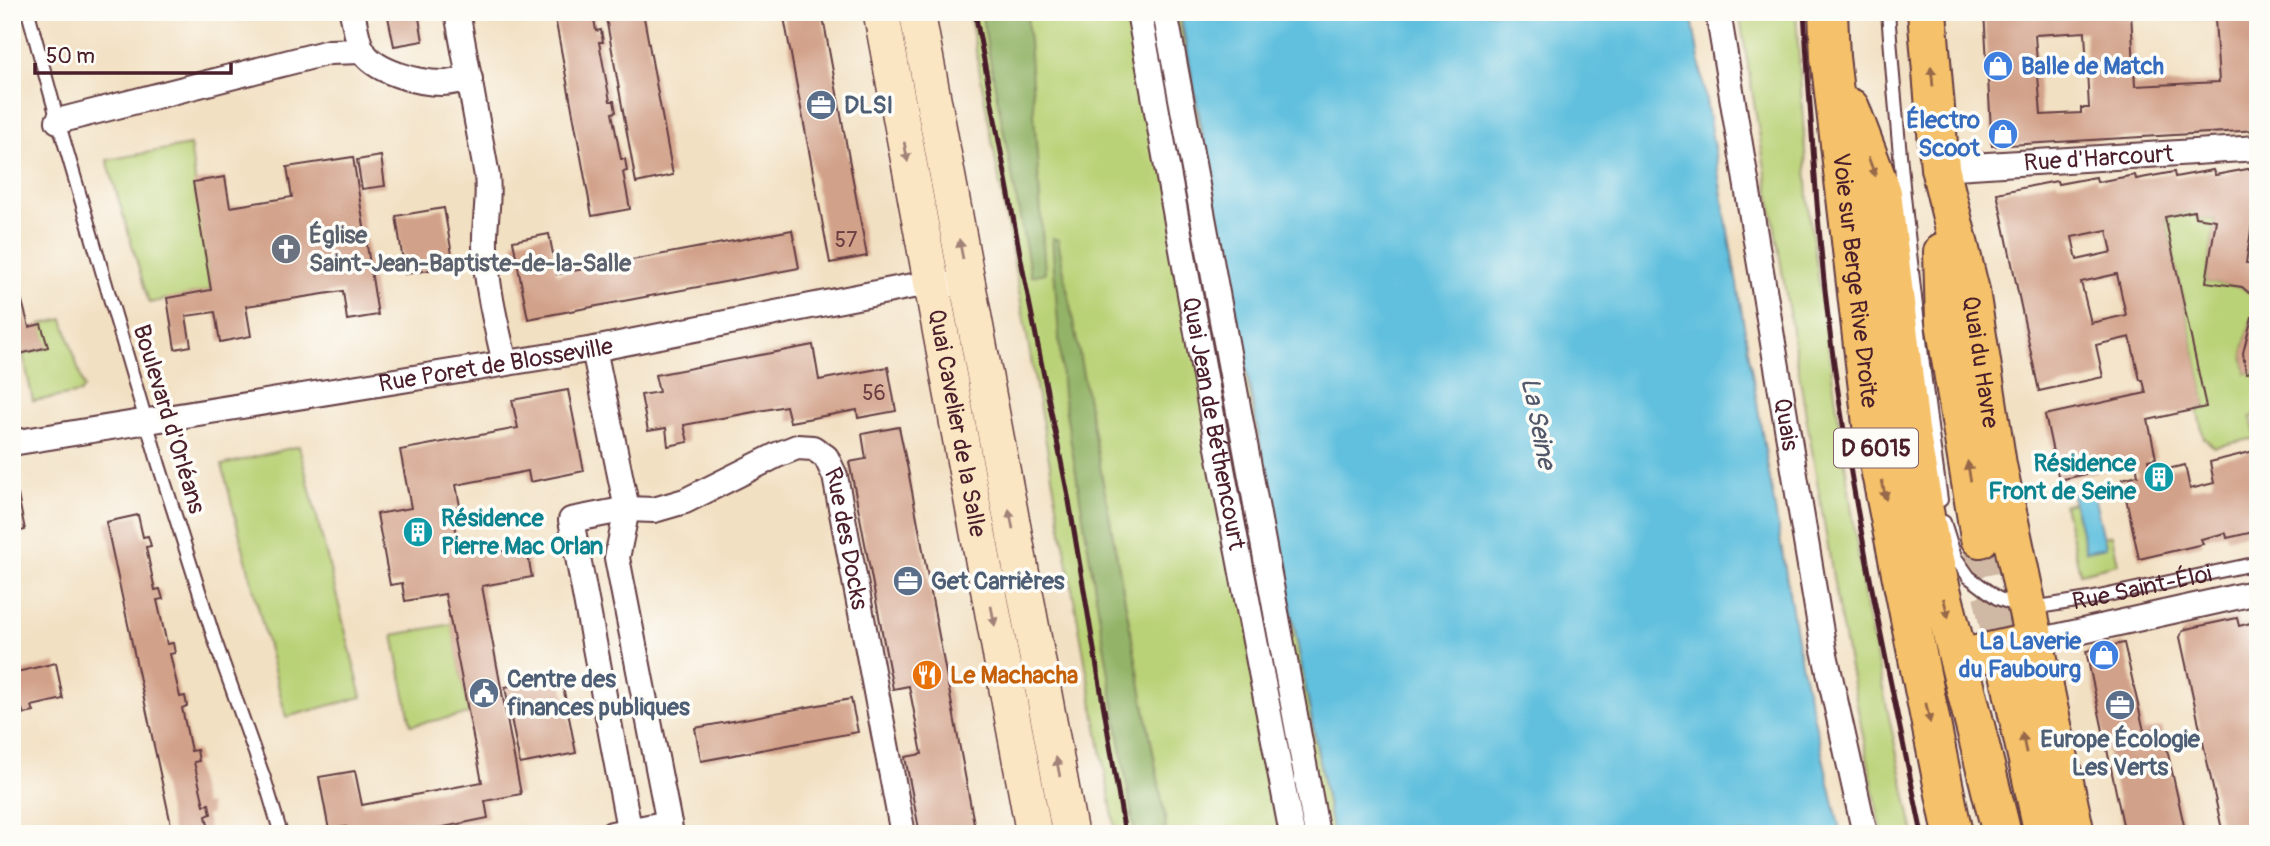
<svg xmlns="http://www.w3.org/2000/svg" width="2270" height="846" font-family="Pangolin,sans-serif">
  <rect width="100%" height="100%" fill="#fdfcf7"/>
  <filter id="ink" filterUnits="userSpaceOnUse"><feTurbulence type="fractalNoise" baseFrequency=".0143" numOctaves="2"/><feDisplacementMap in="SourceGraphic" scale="14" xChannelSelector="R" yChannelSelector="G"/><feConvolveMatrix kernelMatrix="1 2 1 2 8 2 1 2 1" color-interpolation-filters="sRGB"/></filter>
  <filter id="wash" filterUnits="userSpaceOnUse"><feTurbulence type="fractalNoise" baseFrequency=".00686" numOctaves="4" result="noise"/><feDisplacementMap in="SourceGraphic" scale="28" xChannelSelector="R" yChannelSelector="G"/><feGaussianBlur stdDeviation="1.57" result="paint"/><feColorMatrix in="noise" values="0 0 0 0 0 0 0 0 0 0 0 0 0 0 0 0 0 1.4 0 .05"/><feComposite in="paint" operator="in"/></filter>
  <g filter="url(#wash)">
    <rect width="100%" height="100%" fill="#f2e0c2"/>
    <path fill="#bad277" stroke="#827851" stroke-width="2" d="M969,12H1178L1333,834H1116Z
      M1739,12H1796L1809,213L1866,609L1914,834H1882L1837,601Z
      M190,145L211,290L149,303L107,160Z
      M2194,211L2196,217L2216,220L2206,282L2242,287L2249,293L2258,290V318L2252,317L2243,353L2246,373L2254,372L2256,379H2258V415L2251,417L2256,438L2214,447L2204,438L2197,410L2206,407L2165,217Z
      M63,319L84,388L80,393L33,401L23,354L47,348L41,324Z
      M299,446L362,697L286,717L222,465Z
      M2074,503L2086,551L2106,547L2104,537L2112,535L2118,564L2080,573L2064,505Z
      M452,624L469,714L411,725L393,635Z"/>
    <path fill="#93b468" stroke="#6e6a4a" stroke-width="2" d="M981,12H1027L1045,273L1031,276Z
      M1052,238L1058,240L1165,816L1166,834H1135L1063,394Z"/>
    <path fill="#60c0de" stroke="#557084" stroke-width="2" d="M1180,12H1691L1801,663L1841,834H1333Z
      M2092,488L2106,547L2086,551L2071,492Z"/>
    <g id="blocks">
      <path fill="#d2a189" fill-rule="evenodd" d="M387,12H418L423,41L394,46Z
        M554,12H593L596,31L601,30L603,42H599L610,101H614L616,112L612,113L621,159H625L627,171L623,172L630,209L592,216Z
        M605,12H643L673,175L636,183Z
        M783,12H822L867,256L830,263Z
        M1984,12H2131L2135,86L2219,82L2215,19L2194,20V12H2229V18L2258,16V130L1992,146ZM2085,32L2089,108H2081V113L2041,115L2035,35Z
        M381,156L385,186L362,189L357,160Z
        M353,157L378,315L347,320L343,291L246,306L251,336L220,342L215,312L186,316L191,346L175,349L167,298L211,290L193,182L225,177L230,207L292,197L287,167Z
        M2253,168L2254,173L2258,172V226L2252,225L2246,263L2258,264V289L2255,292L2249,293L2242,287L2206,282L2216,220L2195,217L2194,211L2165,217L2206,407L2148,420L2156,458L2148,460L2150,473L2185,465L2190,489L2214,483L2210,462L2258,450V531L2227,538L2226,533L2201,539L2203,544L2139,559L2122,479L2138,475L2136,463L2059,480L2045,415L2146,393L2143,380H2140L2130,337L2096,345L2103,377L2039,391L1997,193L2057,181L2058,184L2096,177L2097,182L2135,175L2136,179L2174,172L2175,177L2213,170L2215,175ZM2107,230L2112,252L2077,260L2072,237ZM2117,274L2126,315L2091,323L2081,282Z
        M444,208L454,266L405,274L396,216Z
        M792,230L799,268L528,319L513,241L549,234L557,274Z
        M12,264L29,327L41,324L48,347L12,356Z
        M2252,317L2258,318V371L2246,373L2243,353Z
        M813,345L819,380L888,367L896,411L858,418L857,410L790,422L786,406L684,425L688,442L668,446L666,428L648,431L641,395L659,392L655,375Z
        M568,390L584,471L530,482L528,471L456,485L460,506L452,508L460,552L475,550L527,552L532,577L482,586L521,794L485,801L488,818L409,834H348L346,827L329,830L319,777L355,771L362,805L482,782L445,594L405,601L402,583L390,585L377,514L411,508L400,450L518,428L512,400Z
        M899,427L908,470L976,834H920L905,757L922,754L914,712L909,686L893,689L853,481L849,462L866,459L862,434Z
        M18,495L25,530L12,533V496Z
        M138,515L143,537L148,536L151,546L146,547L155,590L160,589L163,599L157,600L167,644L173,643L175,653L170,654L180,697L185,696L187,706L182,708L191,751L197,750L199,761L194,762L204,805L209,804L211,814L206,816L210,834H173L106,522Z
        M2237,618L2239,626L2258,621V834H2223L2180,637L2182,632L2186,629Z
        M2124,643L2144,731L2162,727L2186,834H2125L2086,651Z
        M56,663L63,699L32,706L34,712L24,714L22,709L12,711V673Z
        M561,676L576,753L520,764L505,687Z
        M851,699L858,732L701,761L695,728Z"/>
    </g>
  </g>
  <g filter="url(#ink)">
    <use href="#blocks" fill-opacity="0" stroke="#633c42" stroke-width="2"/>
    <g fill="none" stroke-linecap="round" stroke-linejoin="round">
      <path stroke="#d0b9a4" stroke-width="38" stroke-dasharray="38 19" stroke-linecap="butt" d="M1980,538L2009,673"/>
      <g stroke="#633c42" stroke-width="16">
        <g id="lane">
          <path d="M28,12L58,121L159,465L214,638L265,781L281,834"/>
          <path d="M1888,12C1900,176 1918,338 1941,500"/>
          <path id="s1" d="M1944,522L1955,557L1969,577L1997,598L2026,609L2089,599L2258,563"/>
        </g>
      </g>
      <g stroke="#633c42" stroke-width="28">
        <g id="street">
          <path d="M352,12C355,24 357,40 362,50C374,72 419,83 442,83C452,83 461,80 470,79"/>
          <path d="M457,12L487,176C490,200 484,222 485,246C486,285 496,325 505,363"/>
          <path id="s2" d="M1139,12L1215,432L1292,834"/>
          <path d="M1165,12L1317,834"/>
          <path id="s3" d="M1718,12L1824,650L1865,834"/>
          <path d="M58,121L329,52L363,51"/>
          <path id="s4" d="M1940,168L2258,148"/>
          <path d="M594,349L627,509L617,558L671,834"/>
          <path id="s5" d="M12,443L594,349L907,287L931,283L947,285"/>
          <path d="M2033,642L2258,592"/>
          <path d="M612,834L669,823"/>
          <path id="s6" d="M630,834L571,520L627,509L654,510L685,501L777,455L797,447L813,448L826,457L835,476L903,834"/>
        </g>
      </g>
      <g stroke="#633c42" stroke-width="38">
        <g id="secondary">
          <path id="s7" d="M881,12L1034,834"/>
          <path d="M917,12L1070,834"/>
        </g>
      </g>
      <g stroke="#633c42" stroke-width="42">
        <g id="primary">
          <path id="s8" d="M1828,12L1830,57L1873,433L1953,834"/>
          <path id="s9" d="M1927,12L1940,168L1970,291L1997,465L2075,834"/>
          <path d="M1850,108L1882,193L1910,430L1930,545L2002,834"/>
          <path d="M1943,252L1945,322L1980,538"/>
          <path d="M1959,659L2033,642"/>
          <path d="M2009,673L2044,834"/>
        </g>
      </g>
      <use href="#lane" stroke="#fff" stroke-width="12"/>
      <use href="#street" stroke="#fff" stroke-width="24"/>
      <use href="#secondary" stroke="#fbe6c4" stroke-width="35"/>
      <use href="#primary" stroke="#f5c16b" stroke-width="38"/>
      <path stroke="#4a1f2b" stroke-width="5" d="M975,12L1025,281L1069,501L1125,834
        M1804,12C1812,132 1818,252 1835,371C1857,526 1890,680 1922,834"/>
    </g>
    <defs><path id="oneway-solid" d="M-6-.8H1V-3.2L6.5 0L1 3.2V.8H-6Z" transform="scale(1.75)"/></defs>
    <g fill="#976848">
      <use href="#oneway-solid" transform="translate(1932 76) rotate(-95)"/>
      <use href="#oneway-solid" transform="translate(1872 167) rotate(69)"/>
      <use href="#oneway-solid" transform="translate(1969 471) rotate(-99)"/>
      <use href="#oneway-solid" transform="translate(1884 490) rotate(79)"/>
      <use href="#oneway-solid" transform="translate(1946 608) rotate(76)"/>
      <use href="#oneway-solid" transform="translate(1928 713) rotate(78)"/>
      <use href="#oneway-solid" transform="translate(2024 743) rotate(-102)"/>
    </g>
    <g fill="#a28278">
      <use href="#oneway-solid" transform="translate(906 152) rotate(80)"/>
      <use href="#oneway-solid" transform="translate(961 249) rotate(-101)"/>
      <use href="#oneway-solid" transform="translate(1011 519) rotate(-101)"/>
      <use href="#oneway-solid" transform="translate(993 616) rotate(79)"/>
      <use href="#oneway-solid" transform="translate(1058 767) rotate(-101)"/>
    </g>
  </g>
  <defs>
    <g id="shop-disc" transform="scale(1.575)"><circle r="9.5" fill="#3f7fe0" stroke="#fdfcf7"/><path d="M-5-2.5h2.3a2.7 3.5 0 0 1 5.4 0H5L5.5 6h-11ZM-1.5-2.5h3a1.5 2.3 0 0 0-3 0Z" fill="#fff"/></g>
    <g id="office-disc" transform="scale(1.575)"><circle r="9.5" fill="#5c6f8a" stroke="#fdfcf7"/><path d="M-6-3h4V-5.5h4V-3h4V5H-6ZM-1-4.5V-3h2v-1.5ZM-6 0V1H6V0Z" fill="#fff"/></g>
    <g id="church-disc" transform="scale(1.575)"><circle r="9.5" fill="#6b7280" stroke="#fdfcf7"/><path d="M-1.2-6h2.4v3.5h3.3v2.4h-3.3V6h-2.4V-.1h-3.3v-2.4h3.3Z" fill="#fff"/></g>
    <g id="building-disc" transform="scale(1.575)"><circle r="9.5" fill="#0f9aa8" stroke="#fdfcf7"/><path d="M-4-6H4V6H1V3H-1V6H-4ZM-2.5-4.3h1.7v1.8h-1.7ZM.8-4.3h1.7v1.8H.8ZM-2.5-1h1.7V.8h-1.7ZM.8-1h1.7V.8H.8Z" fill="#fff"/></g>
    <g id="restaurant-disc" transform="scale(1.575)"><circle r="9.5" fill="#e8710a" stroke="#fdfcf7"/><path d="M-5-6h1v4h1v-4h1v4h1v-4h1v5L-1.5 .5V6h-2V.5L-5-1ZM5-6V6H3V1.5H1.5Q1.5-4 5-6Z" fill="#fff"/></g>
    <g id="civic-disc" transform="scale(1.575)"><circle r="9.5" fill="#5c6f8a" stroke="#fdfcf7"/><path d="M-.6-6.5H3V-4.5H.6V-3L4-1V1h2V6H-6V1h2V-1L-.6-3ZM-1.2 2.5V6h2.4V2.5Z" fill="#fff"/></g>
  </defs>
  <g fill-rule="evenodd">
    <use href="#shop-disc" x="1998" y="66"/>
    <use href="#office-disc" x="821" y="105"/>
    <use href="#shop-disc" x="2003" y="134"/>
    <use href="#church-disc" x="286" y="249"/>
    <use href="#building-disc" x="2159" y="477"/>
    <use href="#building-disc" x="418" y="532"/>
    <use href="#office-disc" x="908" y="581"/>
    <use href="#shop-disc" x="2104" y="655"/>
    <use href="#restaurant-disc" x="927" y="675"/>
    <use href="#civic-disc" x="484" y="693"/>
    <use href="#office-disc" x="2120" y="705"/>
  </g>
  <g text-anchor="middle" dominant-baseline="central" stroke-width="7" stroke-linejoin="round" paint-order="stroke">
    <g font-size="21" fill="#6c4042">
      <text x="846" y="240">57</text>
      <text x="874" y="393">56</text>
    </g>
    <rect fill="#fdfcf7" stroke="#806168" stroke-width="2" x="1834" y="428.5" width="84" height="39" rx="5"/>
    <g font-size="23" font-weight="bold" fill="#4a1f2b">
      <text x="1876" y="448">D 6015</text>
    </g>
    <g font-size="24" font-weight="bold" fill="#366cbe" stroke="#fdfcf7" text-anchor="end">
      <text x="2021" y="66" text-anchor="start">Balle de Match</text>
      <text x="1980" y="120">Électro<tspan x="1980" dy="28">Scoot</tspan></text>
      <text x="2081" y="641">La Laverie<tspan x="2081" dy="28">du Faubourg</tspan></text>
    </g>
    <g font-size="24" font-weight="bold" fill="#4e5e75" stroke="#fdfcf7" text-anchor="start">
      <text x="844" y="105">DLSI</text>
      <text x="931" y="581">Get Carrières</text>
      <text x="507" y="679">Centre des<tspan x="507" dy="28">finances publiques</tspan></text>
      <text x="2120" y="739" text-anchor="middle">Europe Écologie<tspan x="2120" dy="28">Les Verts</tspan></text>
    </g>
    <g font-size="24" fill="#4a1f2b" stroke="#fdfcf7">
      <text stroke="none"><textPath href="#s4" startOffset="159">Rue d'Harcourt</textPath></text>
      <text stroke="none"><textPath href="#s8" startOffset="270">Voie sur Berge Rive Droite</textPath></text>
      <text stroke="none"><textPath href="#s9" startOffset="355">Quai du Havre</textPath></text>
      <text stroke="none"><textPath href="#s5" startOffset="490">Rue Poret de Blosseville</textPath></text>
      <text transform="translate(169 419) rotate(73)">Boulevard d'Orléans</text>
      <text stroke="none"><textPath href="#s7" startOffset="418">Quai Cavelier de la Salle</textPath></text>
      <text stroke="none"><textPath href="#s2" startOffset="418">Quai Jean de Béthencourt</textPath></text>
      <text stroke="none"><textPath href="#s3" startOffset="418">Quais</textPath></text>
      <text stroke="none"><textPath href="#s6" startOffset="677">Rue des Docks</textPath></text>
      <text stroke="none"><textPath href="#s1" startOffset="245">Rue Saint-Éloi</textPath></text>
    </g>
    <g font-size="24" font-weight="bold" fill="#5b616d" stroke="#fdfcf7" text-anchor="start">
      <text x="309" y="235">Église<tspan x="309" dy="28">Saint-Jean-Baptiste-de-la-Salle</tspan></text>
    </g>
    <g font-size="24" font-weight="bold" fill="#0d838f" stroke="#fdfcf7" text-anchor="end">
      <text x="2136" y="463">Résidence<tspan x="2136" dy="28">Front de Seine</tspan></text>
      <text x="441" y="518" text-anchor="start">Résidence<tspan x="441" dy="28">Pierre Mac Orlan</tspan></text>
    </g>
    <g font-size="24" font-weight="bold" fill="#c56008" stroke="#fdfcf7" text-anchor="start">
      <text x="950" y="675">Le Machacha</text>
    </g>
    <g font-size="26" font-style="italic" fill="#52576a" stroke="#fdfcf7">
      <text transform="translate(1538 423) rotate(79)">La Seine</text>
    </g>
  </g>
  <rect width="2270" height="846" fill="none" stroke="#fdfcf7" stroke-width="42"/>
  <path d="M35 63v10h196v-10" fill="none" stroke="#4a1f2b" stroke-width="3.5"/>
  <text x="46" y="63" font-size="21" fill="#4a1f2b" stroke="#fdfcf7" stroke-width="5" paint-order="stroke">50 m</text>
</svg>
